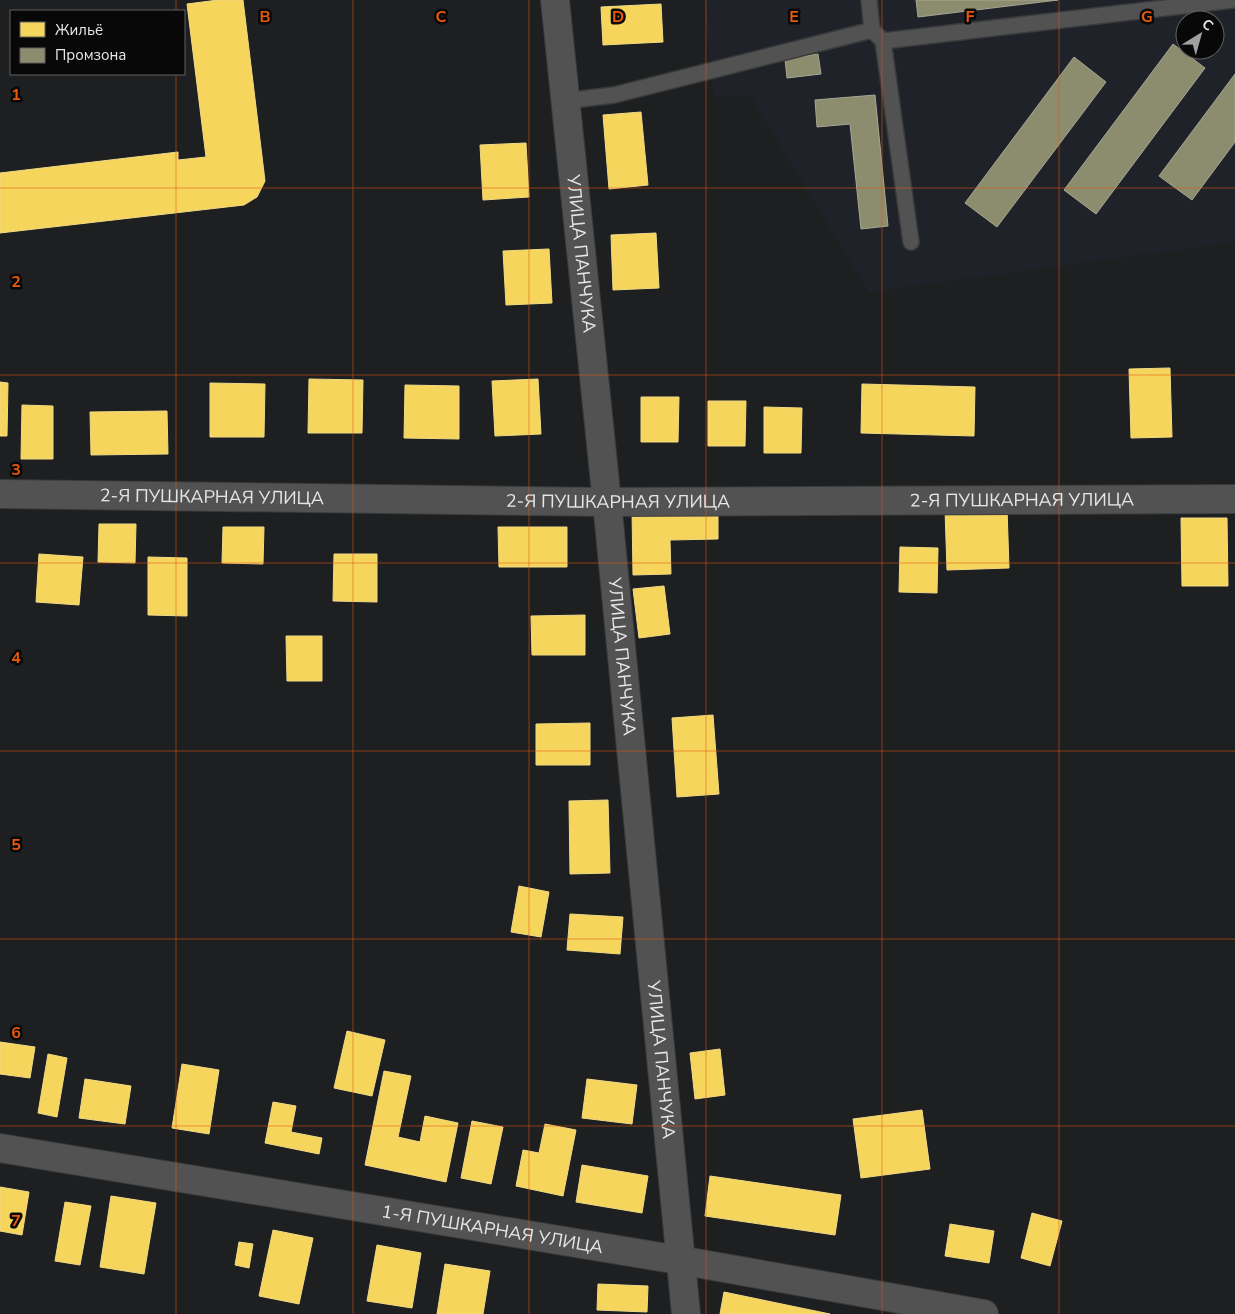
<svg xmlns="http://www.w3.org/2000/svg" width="1235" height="1314" font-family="'Nunito Sans',sans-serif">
  <rect width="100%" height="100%" fill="#1e1f20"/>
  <path fill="#20222a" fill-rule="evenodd" d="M703,0H1235V242L869,292L750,95L714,97ZM1185,20H1215V50H1185Z"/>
  <path fill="#f6d55c" stroke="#f1da86" d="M218,0H243L265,181L257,197L244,205L0,233V173L178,152V160L206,157L187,4Z
    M661,4L663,42L603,45L601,7Z
    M641,112L648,185L609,189L603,115Z
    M526,143L529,197L483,200L480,145Z
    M656,233L659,288L613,290L611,235Z
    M549,249L552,303L506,305L503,251Z
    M1170,368L1172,437L1131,438L1129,369Z
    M309,379L363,380L362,433H308Z
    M538,379L541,434L495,436L492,381Z
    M0,382L8,383L7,436H0Z
    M210,383L265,384L264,437H210Z
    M862,384L975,387L974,436L861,433Z
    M405,385L459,386V439L404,438Z
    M641,397H679L678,442H641Z
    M708,401H746L745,446H708Z
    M22,405L53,406V459H21Z
    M764,407L802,408L801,453H764Z
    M167,411L168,454L91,455L90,412Z
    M1007,508L1009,568L947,570L945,510Z
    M718,510V539L670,540L671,574L633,575L632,511Z
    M1181,518H1227L1228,586H1182Z
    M99,524H136L135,563L98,562Z
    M223,527H264L263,564L222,563Z
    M498,527H567V567H499Z
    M900,547L938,548L937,593L899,592Z
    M39,554L83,557L79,605L36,602Z
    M334,554H377V602L333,601Z
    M148,557L187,558V616L148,615Z
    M664,586L670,634L639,638L633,589Z
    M585,615V655H532L531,616Z
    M286,636H322V681H287Z
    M713,715L719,794L677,797L672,718Z
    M590,723V765H536V724Z
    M608,800L610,873L570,874L569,801Z
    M519,886L549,892L541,937L511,932Z
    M570,914L623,917L620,954L567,950Z
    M347,1031L385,1040L372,1096L334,1088Z
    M0,1042L35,1047L30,1078L0,1074Z
    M720,1049L725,1095L695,1099L690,1053Z
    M48,1054L67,1058L57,1117L38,1113Z
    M182,1064L219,1070L209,1134L172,1128Z
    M384,1071L411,1076L398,1137L420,1142L425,1116L458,1123L446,1182L365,1165Z
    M85,1079L131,1086L125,1124L79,1118Z
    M587,1079L637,1085L632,1124L582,1118Z
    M273,1102L296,1106L291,1132L322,1138L319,1154L265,1143Z
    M922,1110L930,1169L861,1178L853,1119Z
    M472,1121L503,1127L491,1184L461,1178Z
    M545,1124L576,1130L563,1196L516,1186L523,1150L539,1153Z
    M582,1165L648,1176L642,1213L576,1202Z
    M710,1176L841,1195L835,1235L705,1216Z
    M0,1187L29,1192L22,1235L0,1231Z
    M111,1196L156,1203L144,1274L100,1267Z
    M65,1202L91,1206L80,1265L55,1261Z
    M1032,1213L1062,1221L1050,1266L1021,1258Z
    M950,1224L994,1231L989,1263L945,1256Z
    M273,1230L313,1238L299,1304L259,1296Z
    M239,1242L253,1244L249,1268L235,1265Z
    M377,1245L421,1253L412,1308L367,1301Z
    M445,1264L490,1271L483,1314H437Z
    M598,1284L648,1286L647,1312L597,1310Z
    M724,1292L830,1314H720Z"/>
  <path fill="#8c8c6e" stroke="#a7a793" d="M916,0H1058L918,17Z
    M1173,44L1205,68L1096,214L1064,190Z
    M818,54L821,74L787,78L785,59Z
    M1074,57L1106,82L997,227L965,203Z
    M1235,74V142L1192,200L1159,176Z
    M875,95L888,226L861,229L850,124L817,127L815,100Z"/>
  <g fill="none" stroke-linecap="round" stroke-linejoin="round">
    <g stroke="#3a3b3c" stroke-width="18">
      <path id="service" d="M872,30L883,41L1233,0
        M883,41L911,242
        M565,101L614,95L872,30L869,0"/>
    </g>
    <g stroke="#3a3b3c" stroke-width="30">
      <g id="minor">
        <path id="s1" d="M555,0L607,502L686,1314"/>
        <path id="s2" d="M0,494L607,502L1235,499"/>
        <path id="s3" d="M0,1148L679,1260L984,1314"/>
      </g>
    </g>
    <use href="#service" stroke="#525252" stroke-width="15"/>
    <use href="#minor" stroke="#525252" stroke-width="28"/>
  </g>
  <path fill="none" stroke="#e8590c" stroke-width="1" stroke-opacity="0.55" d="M176,0V11M353,0V1314M529,0V1314M706,0V1314M882,0V1314M1059,0V1314M176,74V1314M0,188H1235M0,375H1235M0,563H1235M0,751H1235M0,939H1235M0,1126H1235"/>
  <g text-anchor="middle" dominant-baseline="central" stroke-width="5" stroke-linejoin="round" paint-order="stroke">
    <g font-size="18" fill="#e5e6e8" stroke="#080809">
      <text stroke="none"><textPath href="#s1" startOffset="255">УЛИЦА ПАНЧУКА</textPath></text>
      <text stroke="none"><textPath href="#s2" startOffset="212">2-Я ПУШКАРНАЯ УЛИЦА</textPath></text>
      <text stroke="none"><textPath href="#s2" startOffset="1022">2-Я ПУШКАРНАЯ УЛИЦА</textPath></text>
      <text stroke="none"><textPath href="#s2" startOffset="618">2-Я ПУШКАРНАЯ УЛИЦА</textPath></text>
      <text stroke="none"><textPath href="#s1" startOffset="660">УЛИЦА ПАНЧУКА</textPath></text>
      <text stroke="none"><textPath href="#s1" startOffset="1065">УЛИЦА ПАНЧУКА</textPath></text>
      <text stroke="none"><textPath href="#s3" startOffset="499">1-Я ПУШКАРНАЯ УЛИЦА</textPath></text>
    </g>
  </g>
  <g font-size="16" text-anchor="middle" font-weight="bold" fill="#e8590c" stroke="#080809" stroke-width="5" stroke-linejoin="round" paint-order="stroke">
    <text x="265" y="22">B</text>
    <text x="441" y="22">C</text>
    <text x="618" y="22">D</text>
    <text x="794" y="22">E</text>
    <text x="970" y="22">F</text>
    <text x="1147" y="22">G</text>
    <text x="16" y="100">1</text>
    <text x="16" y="287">2</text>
    <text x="16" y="475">3</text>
    <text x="16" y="663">4</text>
    <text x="16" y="850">5</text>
    <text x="16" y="1038">6</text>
    <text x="16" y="1226">7</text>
  </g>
  <rect x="10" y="10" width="175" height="65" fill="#080809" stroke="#606162"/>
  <rect x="20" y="22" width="25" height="15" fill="#f6d55c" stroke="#606162"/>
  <text x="55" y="35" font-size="15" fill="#e5e6e8">Жильё</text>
  <rect x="20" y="48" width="25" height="15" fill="#8c8c6e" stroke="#606162"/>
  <text x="55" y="60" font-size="15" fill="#e5e6e8">Промзона</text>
  <g transform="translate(1200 35) rotate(37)"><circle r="24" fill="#080809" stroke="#606162"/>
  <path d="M0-4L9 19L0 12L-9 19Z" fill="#9fa0a2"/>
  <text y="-8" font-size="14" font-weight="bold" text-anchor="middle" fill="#e5e6e8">С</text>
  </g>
</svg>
